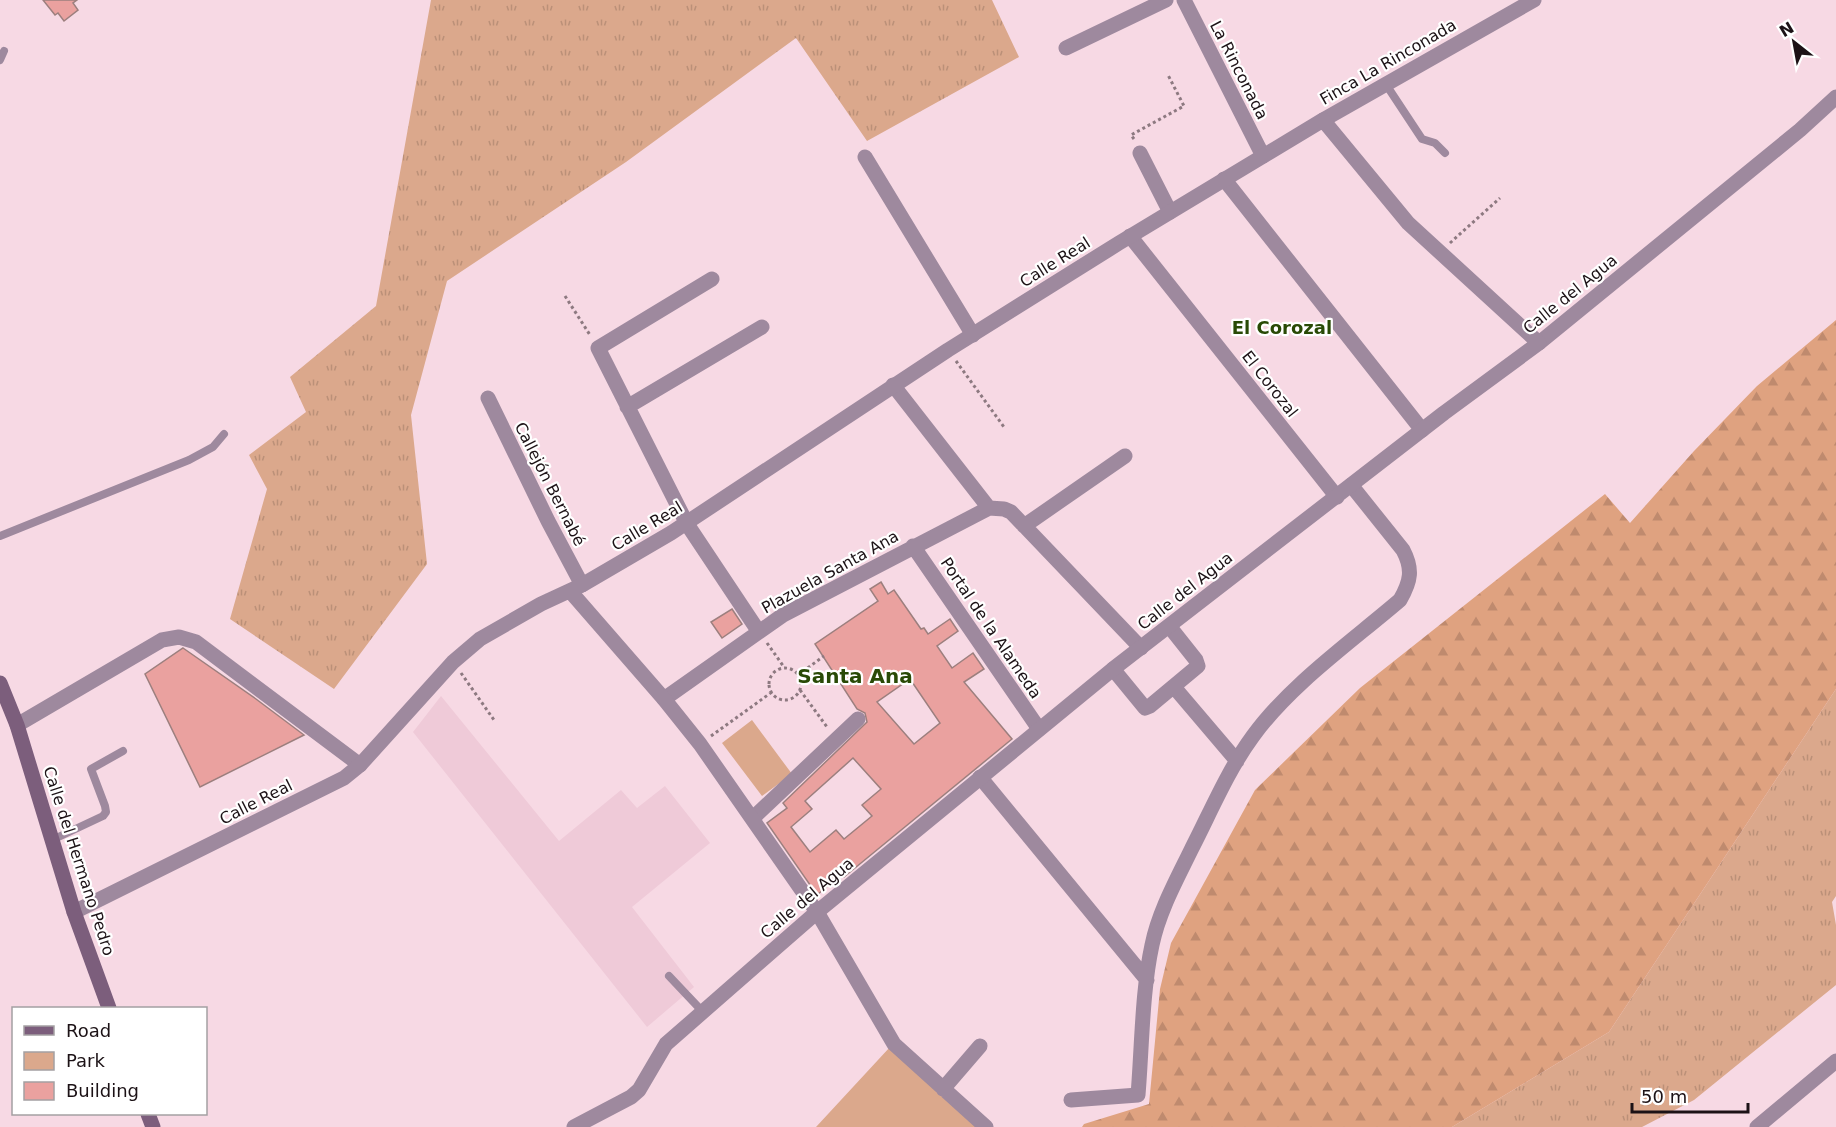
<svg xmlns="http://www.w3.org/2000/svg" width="1836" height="1127" font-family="'DejaVu Sans',sans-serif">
  <defs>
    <pattern id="grass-tufts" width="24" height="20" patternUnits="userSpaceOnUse" patternTransform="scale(1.5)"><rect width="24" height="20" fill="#dba88c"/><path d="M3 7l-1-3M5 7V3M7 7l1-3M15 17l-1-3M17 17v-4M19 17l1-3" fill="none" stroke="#bb9078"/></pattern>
    <pattern id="forest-firs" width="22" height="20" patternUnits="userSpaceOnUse" patternTransform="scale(1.5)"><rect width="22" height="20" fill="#dfa280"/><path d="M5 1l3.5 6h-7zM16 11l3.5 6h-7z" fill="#bf8a6e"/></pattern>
  </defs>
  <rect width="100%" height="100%" fill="#f7d9e4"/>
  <path fill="#efcad8" d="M441,696L559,841L621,790L637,808L665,786L710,843L632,907L694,987L647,1027L413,732Z"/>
  <path fill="url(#grass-tufts)" d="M431,0H992L1019,57L867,141L796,38L626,162L447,281L411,415L427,564L334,689L230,619L267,489L249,455L306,412L290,377L376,306Z
    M1836,689V896L1832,902L1836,925V985L1694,1100L1642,1127H1452L1609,1032Z"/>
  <path fill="url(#forest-firs)" d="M1836,320V689L1609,1032L1452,1127H1082L1084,1124L1149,1104L1160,989L1171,943L1255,790L1360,688L1605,494L1630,523L1694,451L1757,386Z"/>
  <path fill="#dba88c" d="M752,720L792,774L762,796L722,743Z
    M890,1047L976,1127H816Z"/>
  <path fill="#eaa19f" stroke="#9c7f7e" stroke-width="1.5" fill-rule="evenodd" d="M43,0H77L73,3L78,10L64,21L58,13L55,15Z
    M881,582L888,594L894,590L921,629L924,628L928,634L950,619L958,631L937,646L952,668L973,653L984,669L964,682L1012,739L844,877L842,874L817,895L767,823L787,808L783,803L867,722L865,713L857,709L815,644L878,601L870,589ZM910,679L940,723L914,744L877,702ZM853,758L881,789L862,805L872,816L844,839L836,830L810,852L791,827L812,809L805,801Z
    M732,609L742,624L722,638L711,622Z
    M183,648L256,699L304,735L200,787L145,674Z"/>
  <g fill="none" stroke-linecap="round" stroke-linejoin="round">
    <path stroke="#8d7980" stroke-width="3" stroke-dasharray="3 3" stroke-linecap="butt" d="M1134,139L1131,135L1184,106L1168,75
      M1450,243L1500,198
      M565,296L590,335
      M956,361L1004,427
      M767,643L784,667
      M769 684a16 16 0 1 1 32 0a16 16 0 1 1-32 0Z
      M461,673L494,720
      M798,675L824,656
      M800,690L827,727
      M711,736L772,692"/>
    <path stroke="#9e899e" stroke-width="8" d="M0,60L4,51
      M1385,83L1422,139L1435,143L1445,153
      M0,536L189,460L213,447L224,434
      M52,840L103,816L106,812L105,806L91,769L123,751
      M669,976L703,1012"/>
    <path stroke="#9e899e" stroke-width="15" d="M1184,0L1263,156
      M1066,48L1166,0
      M1323,120L1534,0
      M1140,153L1170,212
      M865,157L973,335
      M1224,179L1422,430
      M1130,236L1337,497
      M712,279L598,348L687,524L759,632
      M1539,343L1800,130L1836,97
      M893,385L989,508L1004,509L1011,512L1141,648
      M488,398L548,521L582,585
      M627,407L762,327
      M1024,526L1125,456
      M913,546L1039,729
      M1113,669L1145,708L1150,706L1198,666L1196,660L1169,626
      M1174,687L1237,761
      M664,699L783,615L989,508
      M17,725L162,640L179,637L196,642L360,765
      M980,777L1147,980
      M753,818L858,719
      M817,912L894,1044L986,1127
      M943,1089L980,1046
      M1071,1100L1138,1095C1142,1047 1142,991 1152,945C1159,911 1177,879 1192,848C1211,811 1228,770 1253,736C1291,684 1351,642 1400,600C1411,581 1413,569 1403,550L1351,485
      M1757,1127L1836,1061"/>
    <path stroke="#9e899e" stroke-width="15" d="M570,591L664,699L700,744L817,912
      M74,912L344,778L360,765L453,662L480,639L541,604L582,585L671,533L948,350L1119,243L1323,120L1408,223L1539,343L1444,413L1113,669L817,912L666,1044L639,1090L631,1097L574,1127"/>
    <path stroke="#7c5e7c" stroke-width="15" d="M0,683L17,725L74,912L109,1008
      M148,1114L153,1127"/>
  </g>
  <g text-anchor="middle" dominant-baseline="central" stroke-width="4.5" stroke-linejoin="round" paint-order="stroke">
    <g font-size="16" fill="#1c1216" stroke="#fff">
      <text transform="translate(1388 62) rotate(-30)">Finca La Rinconada</text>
      <text transform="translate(1239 70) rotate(63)">La Rinconada</text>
      <text transform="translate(1055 262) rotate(-32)">Calle Real</text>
      <text transform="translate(1570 294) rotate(-39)">Calle del Agua</text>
      <text transform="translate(1270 384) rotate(52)">El Corozal</text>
      <text transform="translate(550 484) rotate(63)">Callejón Bernabé</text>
      <text transform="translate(647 526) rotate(-31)">Calle Real</text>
      <text transform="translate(830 572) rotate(-29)">Plazuela Santa Ana</text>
      <text transform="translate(1185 591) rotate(-38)">Calle del Agua</text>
      <text transform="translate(991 628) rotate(56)">Portal de la Alameda</text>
      <text transform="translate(256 802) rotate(-27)">Calle Real</text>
      <text transform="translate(79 861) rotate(72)">Calle del Hermano Pedro</text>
      <text transform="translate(807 898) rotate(-40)">Calle del Agua</text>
    </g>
    <g font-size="18" font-weight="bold" fill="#294a06" stroke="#fff">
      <text x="1282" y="327">El Corozal</text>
    </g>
    <g font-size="20" font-weight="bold" fill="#294a06" stroke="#fff">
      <text x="855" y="676">Santa Ana</text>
    </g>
  </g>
  <rect x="12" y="1007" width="195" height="108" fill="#ffffff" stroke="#a4a0a2" stroke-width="1.5"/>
  <rect x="24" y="1026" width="30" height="9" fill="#7c5e7c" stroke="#a4a0a2" stroke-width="1.5"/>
  <text x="66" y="1037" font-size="18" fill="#1c1216">Road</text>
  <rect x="24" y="1052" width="30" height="18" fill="#dba88c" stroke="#a4a0a2" stroke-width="1.5"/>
  <text x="66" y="1067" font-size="18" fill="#1c1216">Park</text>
  <rect x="24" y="1082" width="30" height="18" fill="#eaa19f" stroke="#a4a0a2" stroke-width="1.5"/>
  <text x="66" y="1097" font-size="18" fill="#1c1216">Building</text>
  <g transform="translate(1794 42) rotate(329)" stroke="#ffffff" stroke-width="4.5" paint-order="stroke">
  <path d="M0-4.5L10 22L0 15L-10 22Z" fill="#1c1216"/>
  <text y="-9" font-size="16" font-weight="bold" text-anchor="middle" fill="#1c1216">N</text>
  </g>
  <path d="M1632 1103v9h116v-9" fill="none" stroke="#1c1216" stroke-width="3"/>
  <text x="1641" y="1103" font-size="18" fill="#1c1216" stroke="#ffffff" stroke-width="4.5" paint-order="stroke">50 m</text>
</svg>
